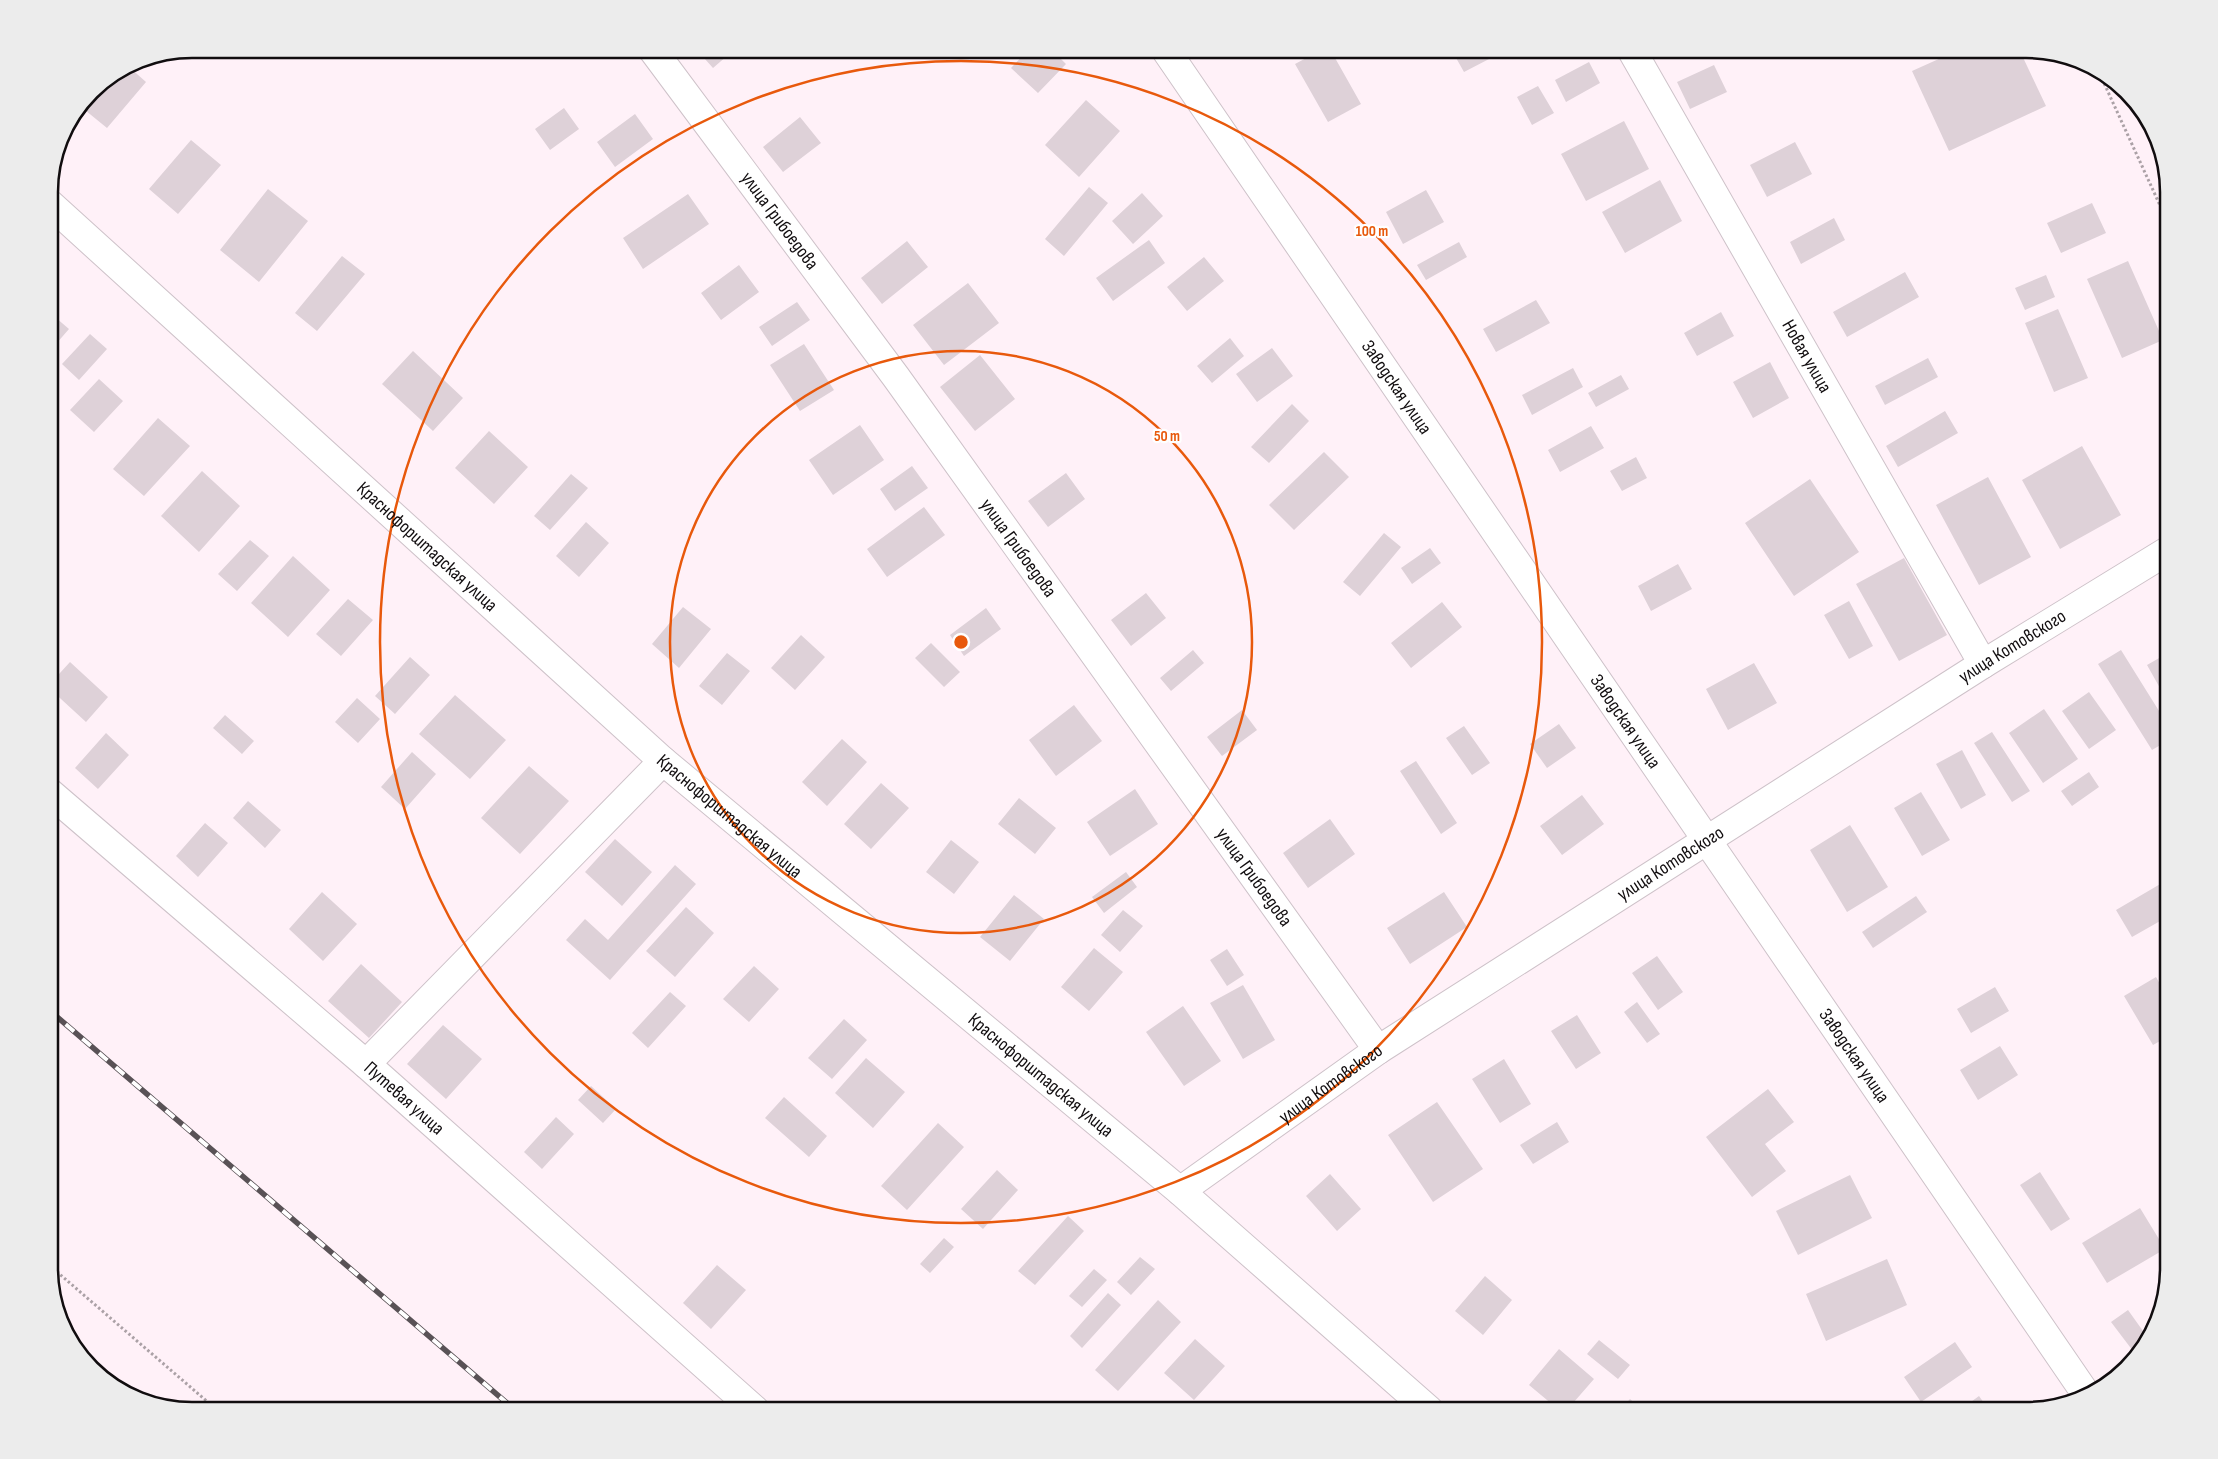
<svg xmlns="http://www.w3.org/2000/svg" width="2218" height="1459" font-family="'Sofia Sans Condensed',sans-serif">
  <rect width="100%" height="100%" fill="#fff1f8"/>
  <path fill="#ded1d8" d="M696,49H735L713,68Z
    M1029,49H1051L1066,64L1038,93L1011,68Z
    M1323,49H1330L1361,104L1328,122L1295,64Z
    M1451,49H1486L1491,58L1464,72Z
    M1961,49H2019L2046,106L1949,151L1912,71Z
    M1589,62L1600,83L1566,102L1555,80Z
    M1714,65L1727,92L1690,109L1677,82Z
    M128,66L146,82L107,128L80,106L96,87Z
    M1538,86L1554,113L1532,125L1517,97Z
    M1086,100L1120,131L1079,177L1045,145Z
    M564,108L579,129L550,150L535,129Z
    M635,114L653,139L615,167L597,142Z
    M800,117L821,143L783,172L763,147Z
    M1624,121L1649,169L1586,201L1561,154Z
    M191,140L221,165L178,214L149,189Z
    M1795,142L1812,174L1767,197L1750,165Z
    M1660,180L1682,221L1625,253L1602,212Z
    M1089,187L1108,203L1064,256L1045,239Z
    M268,189L308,221L259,282L220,250Z
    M1426,190L1444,222L1403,244L1386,212Z
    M1142,193L1163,216L1133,244L1112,221Z
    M688,194L709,224L643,269L623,238Z
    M2092,203L2106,233L2061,253L2047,223Z
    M1834,218L1845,240L1801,264L1790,242Z
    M1149,240L1165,263L1113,301L1096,278Z
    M907,241L928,267L882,304L861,278Z
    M1459,242L1467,257L1426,280L1417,265Z
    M342,256L365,274L317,331L295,313Z
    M1204,257L1224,281L1187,311L1167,287Z
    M2128,261L2163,340L2122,358L2087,279Z
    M739,265L759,292L721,320L701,293Z
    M1905,272L1919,297L1847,337L1833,312Z
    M2046,275L2055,297L2025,310L2015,288Z
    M968,283L999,323L944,365L913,325Z
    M1536,300L1550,323L1496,352L1483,329Z
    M797,302L810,320L772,346L759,327Z
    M2058,309L2088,378L2054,392L2025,323Z
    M1721,312L1734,336L1697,356L1684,333Z
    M55,317L69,329L49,352V324Z
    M90,334L107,349L79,380L62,364Z
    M1230,338L1244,356L1212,383L1197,366Z
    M804,344L834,390L800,411L770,365Z
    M1272,348L1293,376L1257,402L1236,374Z
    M413,351L463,398L433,431L382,384Z
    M980,355L1015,399L975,431L940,387Z
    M1928,358L1938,377L1885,405L1875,386Z
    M1770,362L1789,398L1753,418L1733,382Z
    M1573,368L1583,387L1532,415L1522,395Z
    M1621,375L1629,389L1596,407L1588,393Z
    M99,379L123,401L94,432L70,410Z
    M1292,404L1309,421L1269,463L1251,447Z
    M1945,411L1958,433L1898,467L1886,446Z
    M158,418L190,446L144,496L113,469Z
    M860,425L884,460L833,495L809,460Z
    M1591,426L1604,448L1560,472L1548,450Z
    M489,431L528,467L494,504L455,468Z
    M2082,446L2121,515L2060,549L2022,480Z
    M1324,452L1349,477L1294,530L1269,505Z
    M1636,457L1647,478L1622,491L1610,471Z
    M912,466L928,488L895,511L880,489Z
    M202,471L240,506L199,552L161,516Z
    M1066,473L1085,499L1048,527L1028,501Z
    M571,474L588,488L550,530L534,516Z
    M1988,477L2031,557L1979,585L1936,505Z
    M1810,479L1859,552L1794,596L1745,523Z
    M924,507L945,535L887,577L867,549Z
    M586,522L609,543L579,577L556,556Z
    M1384,533L1401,547L1360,596L1343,582Z
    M250,540L269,556L237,591L218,574Z
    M1430,548L1441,563L1412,584L1401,568Z
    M293,556L330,590L288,637L251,603Z
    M1904,558L1947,635L1899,661L1856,584Z
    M1678,564L1692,589L1651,611L1638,586Z
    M1146,593L1166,618L1131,646L1111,620Z
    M348,599L373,620L341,656L316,634Z
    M1849,601L1873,646L1849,659L1824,615Z
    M1442,602L1462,627L1411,668L1391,643Z
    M683,607L711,629L679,668L652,644Z
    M986,608L1001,629L964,656L950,635Z
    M801,635L825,657L795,690L771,668Z
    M931,643L960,672L944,687L915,658Z
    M1193,650L1204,663L1171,691L1160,678Z
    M2121,650L2169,727V740L2152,750L2098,664Z
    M727,653L750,671L722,705L699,686Z
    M410,657L430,675L395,714L375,696Z
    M2161,657L2169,671V704L2147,665Z
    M70,662L108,697L86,722L49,688V685Z
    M1754,663L1777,703L1728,730L1706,689Z
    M2089,692L2116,730L2089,749L2062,711Z
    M455,695L506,740L470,779L419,734Z
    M357,698L380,719L358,743L335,722Z
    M1074,705L1102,741L1056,776L1029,740Z
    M2044,709L2078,759L2043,783L2009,733Z
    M1242,710L1257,730L1222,756L1207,737Z
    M225,715L254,741L242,754L213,728Z
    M1559,724L1576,748L1547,768L1530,744Z
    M1464,726L1490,763L1472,775L1446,738Z
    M1992,732L2030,791L2012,802L1974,743Z
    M106,733L129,755L98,789L75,768Z
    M842,739L867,762L827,806L802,782Z
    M1962,750L1986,795L1961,809L1936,764Z
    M412,752L436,774L405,809L381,787Z
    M1416,761L1457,823L1441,834L1400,771Z
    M529,766L569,801L520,854L481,818Z
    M2089,772L2099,787L2072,806L2061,791Z
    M881,783L909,808L871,849L844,824Z
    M1135,789L1158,824L1110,856L1087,822Z
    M1921,792L1950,840L1922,856L1894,808Z
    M1582,795L1604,824L1562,855L1540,826Z
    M1019,798L1056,828L1035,854L998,824Z
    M248,801L281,830L265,848L233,818Z
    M1330,819L1355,854L1308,888L1283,853Z
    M205,823L228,843L198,877L176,856Z
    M1850,825L1888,887L1847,912L1810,850Z
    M615,839L652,872L622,906L585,872Z
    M951,840L979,862L954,894L926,872Z
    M675,865L696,884L610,980L566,940L585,919L608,940Z
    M1126,872L1137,887L1104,913L1092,897Z
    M2162,883L2169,895V916L2132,937L2116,910Z
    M322,892L357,924L323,961L289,929Z
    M1444,892L1467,927L1410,964L1387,928Z
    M1014,895L1044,919L1010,961L980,937Z
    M1916,896L1927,912L1873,948L1862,932Z
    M686,907L714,933L675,977L646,951Z
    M1123,910L1143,926L1120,952L1101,935Z
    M1094,948L1123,972L1089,1011L1061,987Z
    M1227,949L1244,975L1227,986L1210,960Z
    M1657,956L1683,992L1658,1010L1632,973Z
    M361,964L402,1002L369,1038L328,1001Z
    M754,966L779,989L749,1022L723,999Z
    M2156,977L2169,1000V1036L2153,1045L2124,996Z
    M1243,985L1275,1040L1243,1059L1210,1003Z
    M1995,987L2009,1011L1971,1033L1957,1009Z
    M670,992L686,1006L648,1048L632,1033Z
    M1637,1002L1660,1034L1647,1043L1624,1012Z
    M1183,1006L1221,1061L1184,1086L1146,1032Z
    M1577,1015L1601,1053L1576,1069L1551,1031Z
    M844,1019L867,1040L832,1079L808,1058Z
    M443,1025L482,1059L446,1099L407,1064Z
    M2000,1046L2018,1075L1978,1100L1960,1070Z
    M866,1058L905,1092L873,1128L835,1093Z
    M1504,1059L1531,1104L1500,1123L1472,1079Z
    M591,1086L616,1109L603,1123L578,1100Z
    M1768,1089L1794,1122L1765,1144L1786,1171L1752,1197L1706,1137Z
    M784,1097L827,1136L809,1157L765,1118Z
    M1437,1102L1483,1169L1433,1202L1388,1135Z
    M556,1117L574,1134L542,1169L524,1152Z
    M1557,1122L1569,1142L1533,1164L1520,1145Z
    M938,1123L964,1147L907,1210L881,1186Z
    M997,1170L1018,1190L983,1229L961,1209Z
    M2040,1172L2070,1219L2051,1231L2020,1185Z
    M1330,1174L1361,1209L1337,1231L1306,1196Z
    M1850,1175L1872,1218L1798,1255L1776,1211Z
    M2140,1208L2165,1249L2107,1283L2082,1243Z
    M1068,1216L1084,1231L1035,1285L1018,1271Z
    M944,1238L954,1247L930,1273L920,1264Z
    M1140,1257L1155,1269L1131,1295L1117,1282Z
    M1887,1259L1907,1305L1826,1341L1806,1294Z
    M717,1265L746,1290L711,1329L683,1303Z
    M1094,1269L1107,1280L1082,1307L1069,1296Z
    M1485,1276L1512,1300L1483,1335L1455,1311Z
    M1108,1293L1121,1305L1082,1348L1070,1336Z
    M1158,1300L1181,1322L1118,1391L1095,1370Z
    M2128,1310L2148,1338L2147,1341L2133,1351L2111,1322Z
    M1195,1339L1225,1366L1194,1400L1164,1373Z
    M1599,1340L1630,1365L1618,1379L1587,1354Z
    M1955,1342L1972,1367L1921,1402L1904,1377Z
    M1559,1349L1594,1379L1567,1410H1559L1529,1385Z
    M1979,1396L1989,1410H1960Z
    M1630,1399L1642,1410H1620Z"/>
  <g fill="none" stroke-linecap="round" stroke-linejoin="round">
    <g stroke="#cec2c9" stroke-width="30">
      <g id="minor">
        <path id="s1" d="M652,49L896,377L1378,1050"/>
        <path id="s2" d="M1165,49L2086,1394"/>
        <path id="s3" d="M1631,49L1983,664"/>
        <path id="s4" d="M49,203L663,761L1180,1191L1429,1410"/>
        <path id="s5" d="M49,792L366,1064L755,1410"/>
        <path d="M366,1064L663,761"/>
        <path id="s6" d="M1180,1191L1378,1050L1983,664L2169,550"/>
      </g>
    </g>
    <path stroke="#aba1a6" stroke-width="3" stroke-dasharray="2.5 2.5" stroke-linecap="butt" d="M2098,70L2169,225
      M49,1265L217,1410"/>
    <use href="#minor" stroke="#fff" stroke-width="28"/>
    <g stroke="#595256" stroke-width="5.5">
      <path id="rail" d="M49,1010L515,1410"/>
    </g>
    <use href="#rail" stroke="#fff" stroke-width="4" stroke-dasharray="11" stroke-linecap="butt"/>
  </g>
  <g fill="none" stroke="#e8590c" stroke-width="2.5">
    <circle cx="961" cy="642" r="291"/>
    <circle cx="961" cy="642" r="581"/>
  </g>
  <g text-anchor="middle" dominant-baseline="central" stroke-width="4.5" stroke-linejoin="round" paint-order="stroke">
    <g font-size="19" fill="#110d0f" stroke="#fff">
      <text stroke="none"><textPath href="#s1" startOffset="214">улица Грибоедова</textPath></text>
      <text stroke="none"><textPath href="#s3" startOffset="354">Новая улица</textPath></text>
      <text stroke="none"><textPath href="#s2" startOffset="410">Заводская улица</textPath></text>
      <text stroke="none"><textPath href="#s4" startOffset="511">Краснофорштадская улица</textPath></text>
      <text stroke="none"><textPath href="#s1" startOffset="619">улица Грибоедова</textPath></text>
      <text stroke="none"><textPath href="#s6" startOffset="995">улица Котовского</textPath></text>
      <text stroke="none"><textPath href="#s2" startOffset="815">Заводская улица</textPath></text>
      <text stroke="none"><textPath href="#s4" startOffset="916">Краснофорштадская улица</textPath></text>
      <text stroke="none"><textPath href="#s6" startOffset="590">улица Котовского</textPath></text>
      <text stroke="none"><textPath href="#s1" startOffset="1024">улица Грибоедова</textPath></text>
      <text stroke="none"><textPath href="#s2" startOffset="1220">Заводская улица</textPath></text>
      <text stroke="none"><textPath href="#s4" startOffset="1321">Краснофорштадская улица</textPath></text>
      <text stroke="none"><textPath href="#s6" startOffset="185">улица Котовского</textPath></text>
      <text stroke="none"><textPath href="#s5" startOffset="469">Путевая улица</textPath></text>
    </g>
  </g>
  <path d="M0 0H2218V1459H0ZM192 58H2026A134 134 0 0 1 2160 192V1268A134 134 0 0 1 2026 1402H192A134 134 0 0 1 58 1268V192A134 134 0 0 1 192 58Z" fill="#ececec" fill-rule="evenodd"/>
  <path fill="none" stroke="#110d0f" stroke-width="2.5" d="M192 58H2026A134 134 0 0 1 2160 192V1268A134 134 0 0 1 2026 1402H192A134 134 0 0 1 58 1268V192A134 134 0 0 1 192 58Z"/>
  <circle cx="961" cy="642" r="8" fill="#e8590c" stroke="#fff" stroke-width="2.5"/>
  <g font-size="15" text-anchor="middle" font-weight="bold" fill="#e8590c" stroke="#fff" stroke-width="4.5" stroke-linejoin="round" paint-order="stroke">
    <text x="1372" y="236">100 m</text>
    <text x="1167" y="441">50 m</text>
  </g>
</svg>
